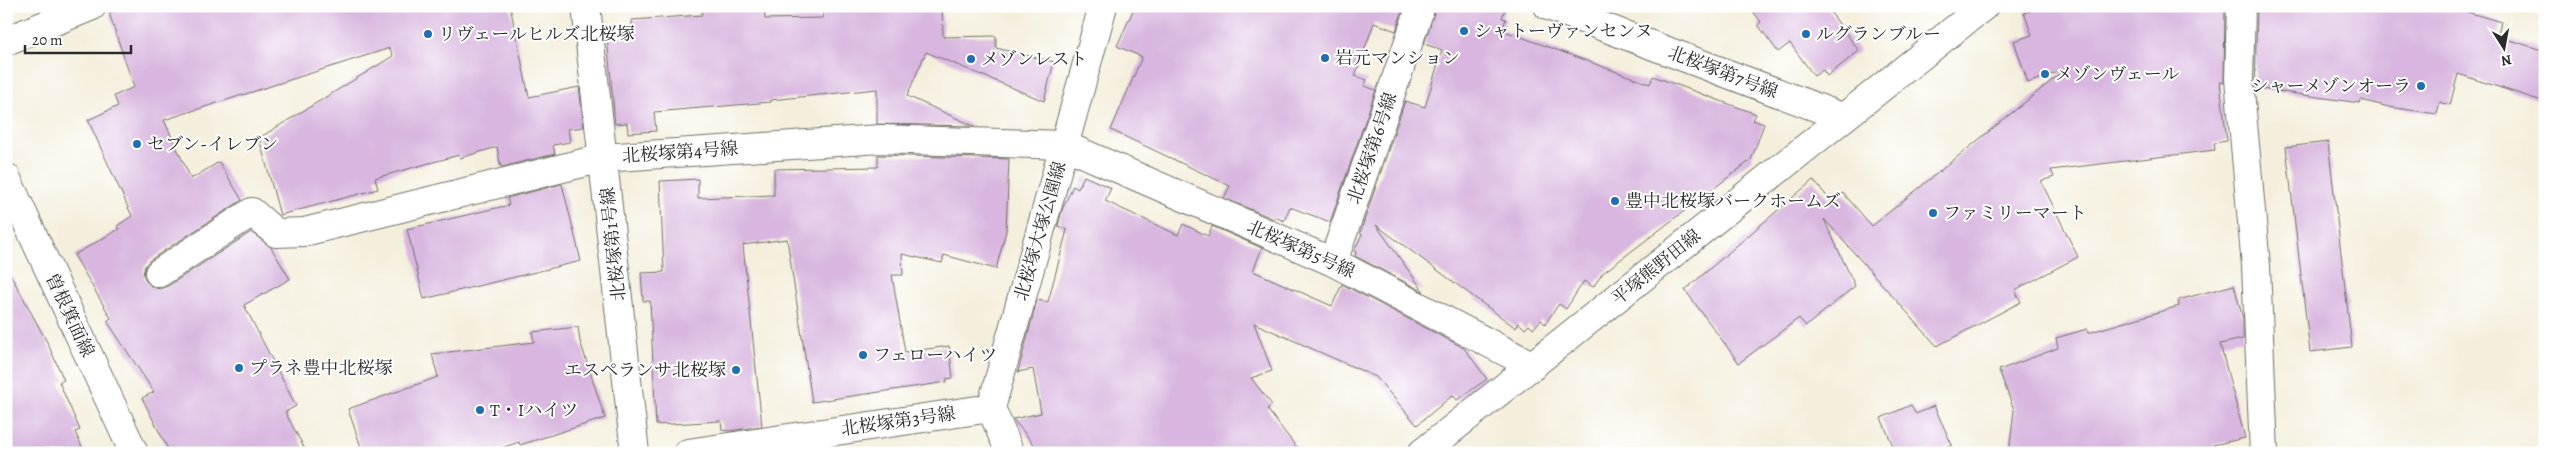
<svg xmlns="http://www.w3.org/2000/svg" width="2551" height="459" font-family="Alegreya,'Noto Serif JP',serif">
  <rect width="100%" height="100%" fill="#fff"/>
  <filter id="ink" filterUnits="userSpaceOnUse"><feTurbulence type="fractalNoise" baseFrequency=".02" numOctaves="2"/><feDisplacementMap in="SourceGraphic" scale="10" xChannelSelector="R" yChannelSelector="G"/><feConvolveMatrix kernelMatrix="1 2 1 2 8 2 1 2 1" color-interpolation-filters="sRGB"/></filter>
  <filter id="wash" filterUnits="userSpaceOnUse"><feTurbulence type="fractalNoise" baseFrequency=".0096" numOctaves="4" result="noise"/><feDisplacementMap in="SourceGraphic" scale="20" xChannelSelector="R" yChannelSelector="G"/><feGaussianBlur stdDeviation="1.12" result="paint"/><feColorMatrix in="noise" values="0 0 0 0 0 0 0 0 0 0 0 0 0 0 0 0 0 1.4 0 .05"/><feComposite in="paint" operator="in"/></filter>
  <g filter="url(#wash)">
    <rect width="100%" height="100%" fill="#f4efdd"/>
    <g id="blocks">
      <path fill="#d8b6df" d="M131,6H510L529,97L579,87L584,127L568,129L570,142L553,145L555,154L501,167L497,147L460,158L459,155L375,178L378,189L280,215L259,138L393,56L390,48L164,120L191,179L219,162L242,200L150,260L145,266L143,274L146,281L152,287L160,289L168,286L251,232L270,246L290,279L244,305L296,406L285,412L307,453H170L142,398L154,392L107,321L111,318L74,255L119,229L117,226L132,216L88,120L118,106L114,96L134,87L109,13Z
        M702,6H764L765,19L823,18L822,6H942L943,37L996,36V48L1054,62L1044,101L926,52L907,96L974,126L877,124V89L771,100V102L654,112L656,131L628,133L627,123L615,124L607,37L633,35L632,20L702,15Z
        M1135,6H1404L1396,31L1374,23L1355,76L1367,80L1364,86L1376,90L1330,222L1290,207L1284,221L1275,217L1274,219L1224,198L1230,186L1111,130L1142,57L1117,46Z
        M1436,6H1506L1502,18L1506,19L1502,30L1650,84L1653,76L1756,114L1753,120L1764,124L1751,160L1603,273L1593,287L1584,281L1566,309L1559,304L1545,324L1541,320L1533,329L1529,325L1525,329L1519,323L1516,328L1376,225L1424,292L1355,256L1356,252L1354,251L1362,234L1360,233L1405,101L1425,107L1442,50L1424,44Z
        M1749,6H1826L1859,51L1827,76L1823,70L1814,76L1790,43L1778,52L1758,25L1761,22Z
        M2043,6H2225L2224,83L2220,82L2227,141L2214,143L2215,150L2051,170L2054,177L2041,181L2078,257L2015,290L2021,302L1937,346L1824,219L1855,286L1806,326L1799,318L1739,363L1685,290L1813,180L1832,202L1843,193L1872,226L2066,69L2028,83L2014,41L2032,35L2024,13Z
        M2257,6H2447L2501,22L2497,36L2545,51V102L2458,74L2450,105L2440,102L2437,114L2389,107L2361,100L2360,103L2255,88Z
        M2328,142L2352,347L2310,352L2286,147Z
        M878,155L1009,159L1006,231L996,269L944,255L942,263L902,254L903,275H892L905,352L949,346L953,378L946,379L947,382L812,402L787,239L743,245L762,426L730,431L722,430L721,421L656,425L650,301H643L641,273L664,272L660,181L698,179V198L774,195V169L878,167Z
        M1084,176L1111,188L1105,201L1178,235L1183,224L1208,236L1212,226L1262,248L1253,271L1332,306L1342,284L1464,348L1487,379L1457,400L1453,395L1417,425L1376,377L1254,323L1272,371L1251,378L1272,405L1267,409L1301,453H1041L1013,419L1041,413L1033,369L1018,372L1037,300L1048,302L1067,230L1058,226L1062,210L1073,186L1078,189Z
        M562,184L581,261L424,299L407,229L509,205L507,198Z
        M6,266L47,342L64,380L59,382L80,430L75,432L85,453H6Z
        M2234,285L2243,319V339L2220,344L2245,438L2213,445L2215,453H2009L2014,410L1999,370L2058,348L2056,338L2087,329L2088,333L2179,306L2178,300Z
        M578,327L580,341L605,418L520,445L519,442L487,453H363L348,409L438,377L432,354L534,342L532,332Z
        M1911,405L1916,414L1934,406L1952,445L1935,453H1896L1881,418Z"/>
    </g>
  </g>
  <g filter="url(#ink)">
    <use href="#blocks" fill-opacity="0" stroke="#717069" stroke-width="1"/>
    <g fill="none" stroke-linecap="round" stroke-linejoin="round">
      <g stroke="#717069" stroke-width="30">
        <path id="minor" d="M586,6L635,453
          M1548,6L1842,117
          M2241,6L2239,79L2256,266L2264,453
          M6,41L92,6
          M1333,262L1421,6
          M159,273L252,212L276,233L304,232L603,158L880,139L1064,145L1333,262L1533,366
          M688,453L991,408
          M1010,453L991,408L1103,6"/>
      </g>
      <g stroke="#717069" stroke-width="30">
        <path id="tertiary" d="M6,177L134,453
          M1422,453L1984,6"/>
      </g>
      <use href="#minor" stroke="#fff" stroke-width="28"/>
      <use href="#tertiary" stroke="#fff" stroke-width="28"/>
    </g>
  </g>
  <g fill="#1f6fb2" stroke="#fff" stroke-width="2">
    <circle cx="1464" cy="31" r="5"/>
    <circle cx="428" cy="34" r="5"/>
    <circle cx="1806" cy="34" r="5"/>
    <circle cx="1325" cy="58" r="5"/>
    <circle cx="971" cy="59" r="5"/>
    <circle cx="2045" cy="74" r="5"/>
    <circle cx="2421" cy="86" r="5"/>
    <circle cx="137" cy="144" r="5"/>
    <circle cx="1615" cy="201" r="5"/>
    <circle cx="1933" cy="213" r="5"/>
    <circle cx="863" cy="355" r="5"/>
    <circle cx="239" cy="368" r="5"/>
    <circle cx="736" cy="370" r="5"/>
    <circle cx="480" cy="410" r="5"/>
  </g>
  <g text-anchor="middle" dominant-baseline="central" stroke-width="4" stroke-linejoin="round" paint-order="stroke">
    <g font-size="18" fill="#2b2b2b" stroke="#fff" text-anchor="start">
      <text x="1474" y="31">シャトーヴァンセンヌ</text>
      <text x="438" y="34">リヴェールヒルズ北桜塚</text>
      <text x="1816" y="34">ルグランブルー</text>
      <text x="1335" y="58">岩元マンション</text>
      <text x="981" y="59">メゾンレスト</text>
      <text x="2055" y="74">メゾンヴェール</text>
      <text x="2411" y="86" text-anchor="end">シャーメゾンオーラ</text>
      <text x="147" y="144">セブン-イレブン</text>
      <text x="1625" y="201">豊中北桜塚バークホームズ</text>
      <text x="1943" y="213">ファミリーマート</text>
      <text x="873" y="355">フェローハイツ</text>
      <text x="249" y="368">プラネ豊中北桜塚</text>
      <text x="726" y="370" text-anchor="end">エスペランサ北桜塚</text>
      <text x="490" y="410">T・Iハイツ</text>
    </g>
    <g font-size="18" fill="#2b2b2b" stroke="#fff">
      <text transform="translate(1723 72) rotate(21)">北桜塚第7号線</text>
      <text transform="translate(1372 148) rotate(-71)">北桜塚第6号線</text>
      <text transform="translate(680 152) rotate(-4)">北桜塚第4号線</text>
      <text transform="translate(1040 231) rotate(-74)">北桜塚大塚公園線</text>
      <text transform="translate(613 244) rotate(-96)">北桜塚第1号線</text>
      <text transform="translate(1301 249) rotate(24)">北桜塚第5号線</text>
      <text transform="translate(1656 267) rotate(-39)">平塚熊野田線</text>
      <text transform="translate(70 315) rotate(65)">曽根箕面線</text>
      <text transform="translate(898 421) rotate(-8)">北桜塚第3号線</text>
    </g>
  </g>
  <rect width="2551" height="459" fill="none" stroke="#fff" stroke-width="25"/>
  <g transform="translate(2504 48) rotate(169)" stroke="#ffffff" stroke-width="4" paint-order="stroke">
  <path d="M0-4L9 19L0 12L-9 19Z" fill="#2b2b2b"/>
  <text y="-8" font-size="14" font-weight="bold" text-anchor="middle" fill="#2b2b2b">N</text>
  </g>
  <path d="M25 45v8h106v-8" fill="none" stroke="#2b2b2b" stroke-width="2.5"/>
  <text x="32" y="45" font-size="15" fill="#2b2b2b" stroke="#ffffff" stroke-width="4" paint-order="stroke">20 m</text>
</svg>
